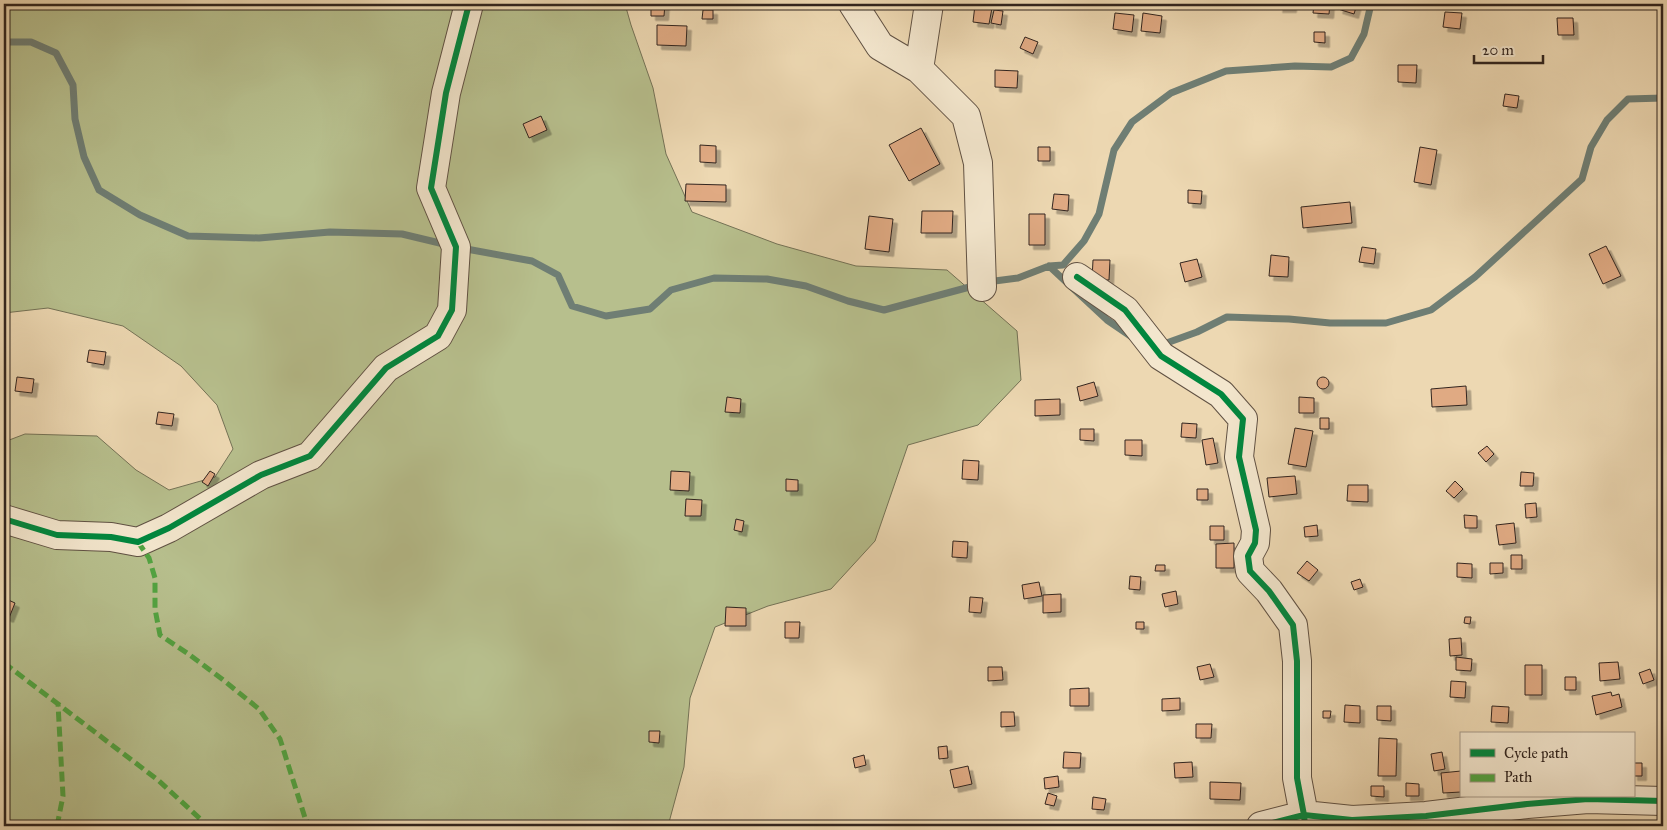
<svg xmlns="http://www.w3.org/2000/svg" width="1667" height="830" font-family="'IM FELL Great Primer',serif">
  <defs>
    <filter id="shadow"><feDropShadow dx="4.5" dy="4.5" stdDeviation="0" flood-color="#0004"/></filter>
  </defs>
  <rect width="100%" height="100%" fill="#edd8b2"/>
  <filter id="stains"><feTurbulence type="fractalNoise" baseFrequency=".004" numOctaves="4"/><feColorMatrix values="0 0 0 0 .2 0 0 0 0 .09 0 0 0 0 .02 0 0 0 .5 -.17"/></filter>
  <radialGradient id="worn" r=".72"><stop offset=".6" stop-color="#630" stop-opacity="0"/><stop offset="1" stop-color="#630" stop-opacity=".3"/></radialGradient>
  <path fill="#b7bf8d" stroke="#747256" d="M4,4H625L631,25L653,88L666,154L692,212L777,244L856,266L947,270L1017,331L1021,380L978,425L908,445L875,541L831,589L768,606L715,627L690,698L684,767L668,826H4V442L25,434L97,436L136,470L169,490L215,477L233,449L217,405L181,366L123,326L48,308L4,313Z"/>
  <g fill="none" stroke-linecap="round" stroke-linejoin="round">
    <path stroke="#6f7e74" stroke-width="7" d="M4,42H31L56,53L73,85L75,119L84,157L99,190L140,215L188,236L259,238L330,232L402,234L448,245
      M461,248L532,261L558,275L572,306L606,316L650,309L671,290L714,278L767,279L806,286L848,301L884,310L977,285
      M1049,266L1107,320L1132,337
      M987,282L1018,278L1049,266L1063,265L1084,241L1099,214L1114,150L1132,122L1171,93L1226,71L1295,66L1331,67L1351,58L1364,34L1371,4
      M1161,345L1197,332L1227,317L1289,319L1330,323H1386L1431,310L1475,277L1582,179L1591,147L1607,120L1628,99L1663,98"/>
  </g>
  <path fill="#e0aa83" stroke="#31241e" filter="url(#shadow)" d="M651,4H665L664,16H651Z
    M1279,4H1292V8H1278Z
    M1314,4H1330L1329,14L1313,13Z
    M1340,4H1357L1354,14L1338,9Z
    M975,5L992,8L989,24L973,22Z
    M703,10H713V19H702Z
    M994,10L1003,11L1001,25L991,23Z
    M1445,12L1462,13L1460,29L1443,27Z
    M1115,13L1134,15L1132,32L1113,29Z
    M1143,13L1162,16L1160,33L1141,31Z
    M1557,18H1573L1574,35H1558Z
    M657,25L687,26L686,46L657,45Z
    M1314,32H1325V43L1314,42Z
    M1025,37L1038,42L1033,54L1020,48Z
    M1398,65H1417L1416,83L1398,82Z
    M995,70L1018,71L1017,88L995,87Z
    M1505,94L1519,96L1517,108L1503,106Z
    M541,116L547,130L529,138L523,124Z
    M921,128L940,164L909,181L889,145Z
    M700,145L716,146V163L700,162Z
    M1038,147H1050V161H1038Z
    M1420,147L1437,150L1431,185L1414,182Z
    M686,184L726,185V202L685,201Z
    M1188,190L1202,191L1201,204L1188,203Z
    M1054,194L1069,195L1068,211L1052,209Z
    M1350,202L1352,223L1303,228L1301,207Z
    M922,211H953L952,233H921Z
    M1029,214H1045V245H1029Z
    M869,216L893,219L889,252L865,249Z
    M1606,246L1621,276L1603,284L1589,254Z
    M1362,247L1376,249L1374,264L1359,262Z
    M1271,255L1289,257L1288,277L1269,276Z
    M1197,259L1202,277L1185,282L1180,263Z
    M1093,260H1110L1109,280H1092Z
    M89,350L106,352L104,365L87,362Z
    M1317 383a6 6 0 1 1 12 0a6 6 0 1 1-12 0Z
    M17,377L34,379L32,393L15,391Z
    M1094,382L1098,396L1080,401L1077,387Z
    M1466,386L1467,405L1432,407L1431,389Z
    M727,397L741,399L740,413L725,412Z
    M1299,397L1314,398V413H1299Z
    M1060,399V415L1035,416V400Z
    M158,412L174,414L172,426L156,424Z
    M1320,418H1329V429H1320Z
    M1182,423L1197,424L1196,438L1181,437Z
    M1295,428L1313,431L1306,467L1288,464Z
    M1080,429H1094V441L1080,440Z
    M1213,438L1218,463L1206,465L1202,440Z
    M1125,440H1142V456L1125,455Z
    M1487,446L1494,454L1486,462L1478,453Z
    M963,460L979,461L978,480L962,479Z
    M210,471L215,474L208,486L202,482Z
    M671,471L690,472L689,491L670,490Z
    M1521,472L1534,473L1533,486H1520Z
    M1295,476L1297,494L1269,497L1267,478Z
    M786,479L798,480V491H786Z
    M1455,481L1463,489L1454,498L1446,491Z
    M1348,485H1368V502L1347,501Z
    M1197,489H1208V500H1197Z
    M686,499L702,500L701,516H685Z
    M1536,503L1537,517L1526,518L1525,504Z
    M1464,515L1477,516V528H1465Z
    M736,519L744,521L742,532L734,530Z
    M1514,523L1516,543L1499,545L1496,525Z
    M1317,525L1318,536L1305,537L1304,527Z
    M1210,526H1224V540H1210Z
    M953,541L968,542L967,558L952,557Z
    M1234,543V568H1216V544Z
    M1511,555H1522V569H1511Z
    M1307,561L1318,570L1309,581L1297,573Z
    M1457,563L1472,564V578L1457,577Z
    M1490,563H1503V573L1490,574Z
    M1156,565H1165V571H1155Z
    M1130,576L1141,577L1140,590L1129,589Z
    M1360,579L1363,587L1354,590L1351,582Z
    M1039,582L1042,596L1024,599L1022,585Z
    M1176,591L1178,604L1165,607L1162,594Z
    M1061,594V612L1043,613V595Z
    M970,597L983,598L981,613L969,612Z
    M4,598L15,603L9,618L4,616Z
    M726,607L746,608V626H725Z
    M1465,617H1471L1470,624L1464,623Z
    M785,622H800L799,638H785Z
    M1136,622H1144V629H1136Z
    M1461,638L1462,655L1450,656L1449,639Z
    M1456,657L1472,659L1471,671L1456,670Z
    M1618,662L1620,679L1600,681L1599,663Z
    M1210,664L1214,677L1200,680L1197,667Z
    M1525,665H1542V695H1525Z
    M988,667H1002L1003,680L988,681Z
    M1650,669L1654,680L1643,684L1639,673Z
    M1565,677H1576V690H1565Z
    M1451,681L1466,682L1465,698L1450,697Z
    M1089,688V706H1070V689Z
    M1611,692L1612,696L1619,694L1622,707L1596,715L1592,696Z
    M1180,698V710L1162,711V699Z
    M1345,705L1360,706V723L1344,722Z
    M1377,706H1391V721L1377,720Z
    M1492,706L1509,707L1508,723L1491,722Z
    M1323,711H1331L1330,718H1323Z
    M1001,712H1014L1015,726L1001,727Z
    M1196,724H1212L1211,738H1196Z
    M649,731H660L659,743L649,742Z
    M1379,738L1397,739L1396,776H1378Z
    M947,746L948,758L939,759L938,747Z
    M1064,752L1081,753L1080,768H1063Z
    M1442,752L1445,769L1434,771L1431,754Z
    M864,755L866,765L855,768L853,758Z
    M1192,762L1193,777L1175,778L1174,763Z
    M1633,763H1642V776H1633Z
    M968,766L972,784L954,788L950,770Z
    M1461,771V792L1443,793L1441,773Z
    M1058,776L1059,787L1045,789L1044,778Z
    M1210,782L1241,783L1240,800L1210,799Z
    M1406,783L1419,784V796H1406Z
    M1371,786H1384V797L1371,796Z
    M1048,793L1057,796L1054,806L1045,804Z
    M1093,797L1106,799L1104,810L1092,809Z"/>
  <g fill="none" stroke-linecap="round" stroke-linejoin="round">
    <g stroke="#605143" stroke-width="30">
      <path id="minor" d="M853,4L880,46L919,69L966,116L978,163L982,287
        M919,69L929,4
        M1077,277L1125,310L1161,356L1221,394L1243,419L1239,457L1256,530L1255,543L1248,556L1250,571L1269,591L1293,625L1297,661V778L1304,815L1305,826
        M4,519L57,535L111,537L138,542L169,528L261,475L310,456L386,368L438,336L452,310L456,247L431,188L446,93L469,4
        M1261,826L1304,815L1352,820L1426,816L1527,804L1588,799L1663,801"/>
    </g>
    <use href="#minor" stroke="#f3e6cd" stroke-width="28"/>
    <path stroke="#52a341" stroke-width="5" stroke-dasharray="10 5" stroke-linecap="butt" d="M138,542L149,558L155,578V609L160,635L187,653L222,679L259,709L280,739L306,821L314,826
      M4,663L158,780L208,826
      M57,826L63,796L58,704"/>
    <g stroke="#f3e6cd" stroke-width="9">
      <path id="cycleway" d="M1077,277L1125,310L1161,356L1221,394L1243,419L1239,457L1256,530L1255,543L1248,556L1250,571L1269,591L1293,625L1297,661V778L1304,815L1305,826
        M4,519L57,535L111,537L138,542L169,528L261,475L310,456L386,368L438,336L452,310L456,247L431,188L446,93L469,4
        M1261,826L1304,815L1352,820L1426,816L1527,804L1588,799L1663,801"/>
    </g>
    <use href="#cycleway" stroke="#00873e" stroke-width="6"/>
  </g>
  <rect width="1667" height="830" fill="none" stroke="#edd8b2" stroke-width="20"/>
  <rect x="5" y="5" width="1657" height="820" fill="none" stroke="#31241e" stroke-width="2.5"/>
  <rect x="10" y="10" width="1647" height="810" fill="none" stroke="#31241e"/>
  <rect x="1460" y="732" width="175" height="65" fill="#f3e6cd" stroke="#a59887"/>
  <rect x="1470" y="749" width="25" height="8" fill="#00873e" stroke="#a59887"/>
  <text x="1504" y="758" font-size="15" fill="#31241e">Cycle path</text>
  <rect x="1470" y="774" width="25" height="8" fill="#52a341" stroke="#a59887"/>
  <text x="1504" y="782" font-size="15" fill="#31241e">Path</text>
  <path d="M1474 55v8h69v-8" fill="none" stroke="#31241e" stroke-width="2.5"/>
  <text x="1482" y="55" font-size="15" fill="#31241e" stroke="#f3e6cd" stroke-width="4" paint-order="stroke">20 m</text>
  <rect width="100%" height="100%" filter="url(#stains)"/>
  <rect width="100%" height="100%" fill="url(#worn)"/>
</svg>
